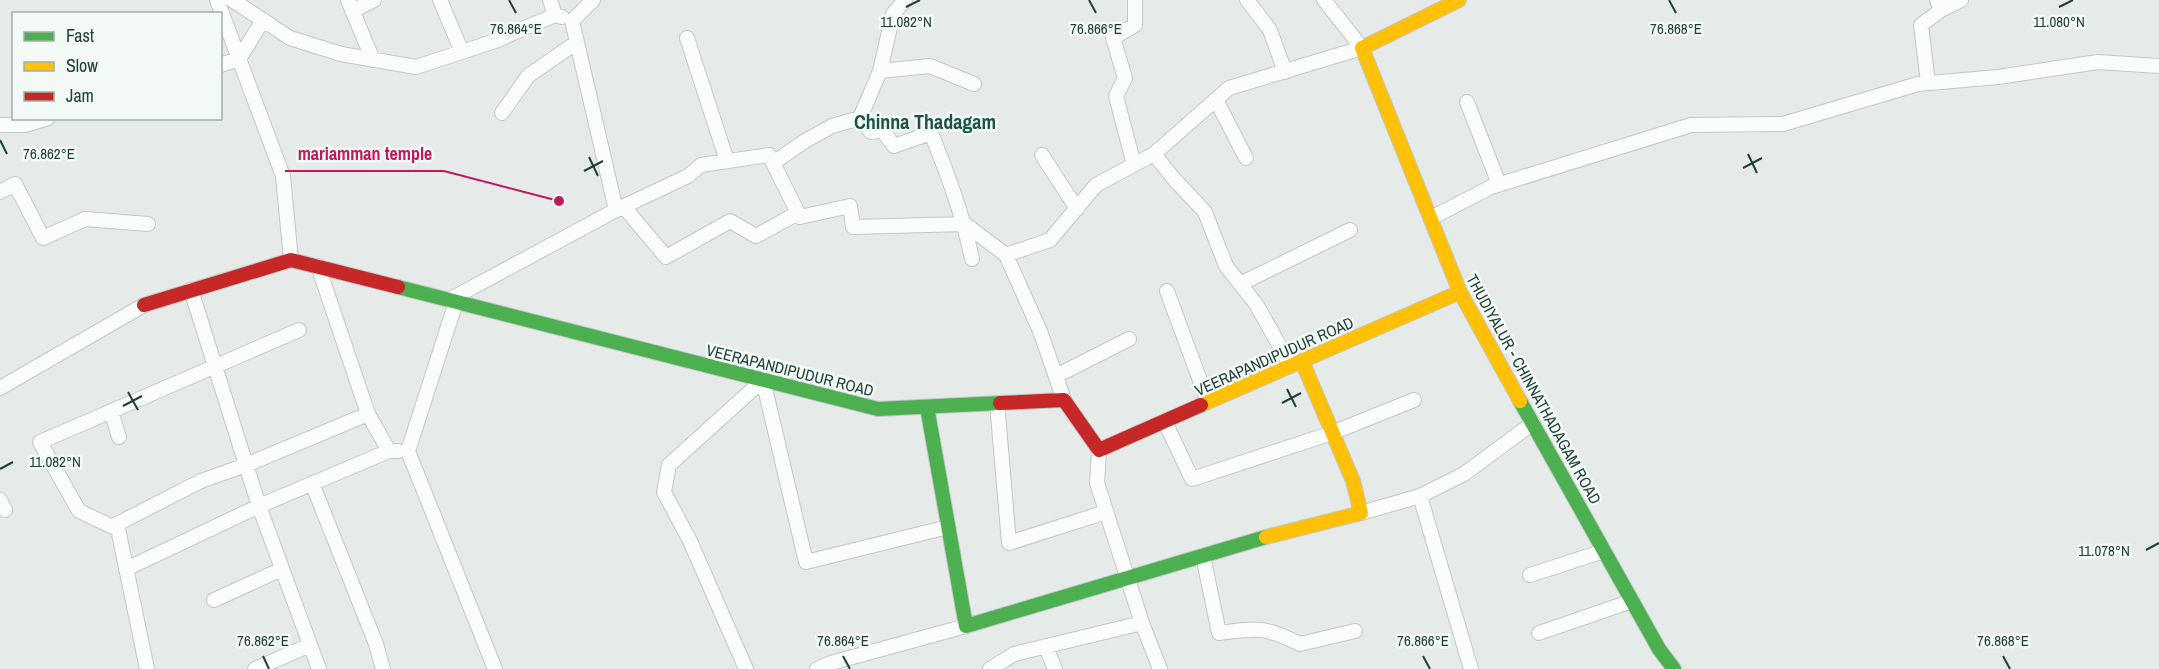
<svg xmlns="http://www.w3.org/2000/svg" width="2159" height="669" font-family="'Archivo Narrow',sans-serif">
  <rect width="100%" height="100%" fill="#e6ebe9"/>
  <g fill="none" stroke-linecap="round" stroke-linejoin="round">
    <g stroke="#c3c8c6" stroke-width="16">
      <path id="street" d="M217,0L283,176L291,260
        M232,0L290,38L341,54L416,67L495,41L555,15
        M348,0L373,60
        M440,0L462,52
        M550,0L555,15L562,17
        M905,0L893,14L880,71L860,118L871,132L882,130L894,146L931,133C948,175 963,215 972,259
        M1247,0L1270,30L1285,72
        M1941,10L1961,0
        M352,11L374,0
        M687,38L727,161
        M220,65L239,59L263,20
        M880,71L930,66L974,84
        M1928,83L1921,25L1941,10L1937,0
        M1216,100L1246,158
        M1467,102L1499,184
        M502,113L528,76L577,42
        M0,125H25L48,118
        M1154,154L1174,179L1205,212L1226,266L1256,304L1291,366
        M1042,155L1077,209
        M773,163L805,141L832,126L860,118
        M1134,165L1116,96L1125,78L1113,38L1135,25V0
        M0,192L15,184L43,238L85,219L148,224
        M624,207L666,257L730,221L756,236L798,213
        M616,210L688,176L701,165L769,155L800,217L850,206L853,227L965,224L1006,255L1040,331L1064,400
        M1431,218L1491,187L1691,125L1783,124L1918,84L1998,77L2098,62L2159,66
        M1006,255L1050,240L1096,185L1154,154L1229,88L1362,48L1324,0
        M1240,284L1350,230
        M191,290L259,506L319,669
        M1167,291L1208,402
        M449,300L616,210L572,21L593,0
        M456,302L408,451L495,669
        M1056,376L1129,339
        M0,388L144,305
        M997,403L1009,543L1106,512
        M111,411L119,437
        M368,414L389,451H398
        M1165,422L1192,479L1332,433L1414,400
        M1099,450L1097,483L1142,623L1160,669
        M312,483L376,644L383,669
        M1420,496L1471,669
        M0,500L5,510
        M1361,513L1420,496L1464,474L1533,423
        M117,529L79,511L40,442L299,330
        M1203,556L1219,633C1259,628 1263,626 1300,644L1355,631
        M126,569L259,506L389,451
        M1530,575L1604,551
        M214,600L282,569
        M1539,633L1632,601
        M1046,647L1055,669
        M147,669L117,524L201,481L246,465L368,414L318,266
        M255,669L310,645
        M746,669L690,541L664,492L669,465L763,380L806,562L948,527
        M817,669L831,663L966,626
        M990,669L1014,654L1142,623"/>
    </g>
    <g stroke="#c1c9c6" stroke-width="16">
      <path id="fast" d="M398,287L878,409L1000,403
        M1520,401L1659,649L1674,669
        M927,407L966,626L1266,537"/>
    </g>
    <g stroke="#c1c9c6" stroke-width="16">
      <path id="slow" d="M1459,0L1362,48L1460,292L1520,401
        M1201,405L1460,292
        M1266,537L1361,513L1353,481L1302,361"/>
    </g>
    <g stroke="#c1c9c6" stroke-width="16">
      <path id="jam" d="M144,305L291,260L398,287
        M1000,403L1064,400L1099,450L1201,405"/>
    </g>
    <use href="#street" stroke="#fbfcfc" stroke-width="14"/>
    <use href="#fast" stroke="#4caf50" stroke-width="14"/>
    <use href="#slow" stroke="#ffc107" stroke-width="14"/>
    <use href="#jam" stroke="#c62828" stroke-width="14"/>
  </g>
  <path fill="none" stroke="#214037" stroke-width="2" d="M509,0L516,13M1089,0L1096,13M1669,0L1676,13M906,7L920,0M2059,7L2073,0M0,140L7,154M1748,154L1757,173M589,157L598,176M1743,168L1762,158M584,171L603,161M1287,389L1296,407M128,392L138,410M1282,403L1301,393M123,406L142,396M0,469L13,462M2146,550L2159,543M263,656L269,669M843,656L850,669M1423,656L1430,669M2003,656L2010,669"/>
  <g text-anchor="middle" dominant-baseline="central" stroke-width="5" stroke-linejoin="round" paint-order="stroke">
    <g font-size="16" fill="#214037" stroke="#f3faf6">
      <text transform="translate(1274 356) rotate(-24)">VEERAPANDIPUDUR ROAD</text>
      <text transform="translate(790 370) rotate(14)">VEERAPANDIPUDUR ROAD</text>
      <text transform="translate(1534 389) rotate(61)">THUDIYALUR - CHINNATHADAGAM ROAD</text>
    </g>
    <g font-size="20" font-weight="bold" fill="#1b5446" stroke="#f3faf6">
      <text x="925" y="121">Chinna Thadagam</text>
    </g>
  </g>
  <g font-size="15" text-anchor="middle" fill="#214037" stroke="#f3faf6" stroke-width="5" stroke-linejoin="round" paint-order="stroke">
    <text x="2059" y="27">11.080°N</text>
    <text x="906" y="27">11.082°N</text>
    <text x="1676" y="34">76.868°E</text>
    <text x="516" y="34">76.864°E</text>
    <text x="1096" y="34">76.866°E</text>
    <text x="49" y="159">76.862°E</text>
    <text x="55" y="467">11.082°N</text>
    <text x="2104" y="556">11.078°N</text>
    <text x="263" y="646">76.862°E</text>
    <text x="843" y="646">76.864°E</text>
    <text x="1423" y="646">76.866°E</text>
    <text x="2003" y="646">76.868°E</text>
  </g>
  <path fill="none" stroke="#c2185b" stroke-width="2" d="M559 201L444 171H285"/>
  <circle fill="#c2185b" stroke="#f3faf6" stroke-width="2" cx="559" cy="201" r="6"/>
  <g font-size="18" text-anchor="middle" font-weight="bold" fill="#c2185b" stroke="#f3faf6" stroke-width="5" stroke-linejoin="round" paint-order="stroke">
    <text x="365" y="160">mariamman temple</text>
  </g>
  <rect x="12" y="12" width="210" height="108" fill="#f3faf6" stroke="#9fb0aa" stroke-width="1.5"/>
  <rect x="24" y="32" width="30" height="9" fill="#4caf50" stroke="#9fb0aa" stroke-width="1.5"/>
  <text x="66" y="42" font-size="18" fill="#214037">Fast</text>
  <rect x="24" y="62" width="30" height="9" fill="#ffc107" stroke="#9fb0aa" stroke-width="1.5"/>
  <text x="66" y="72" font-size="18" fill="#214037">Slow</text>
  <rect x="24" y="92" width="30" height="9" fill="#c62828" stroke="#9fb0aa" stroke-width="1.5"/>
  <text x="66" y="102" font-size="18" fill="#214037">Jam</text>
</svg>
